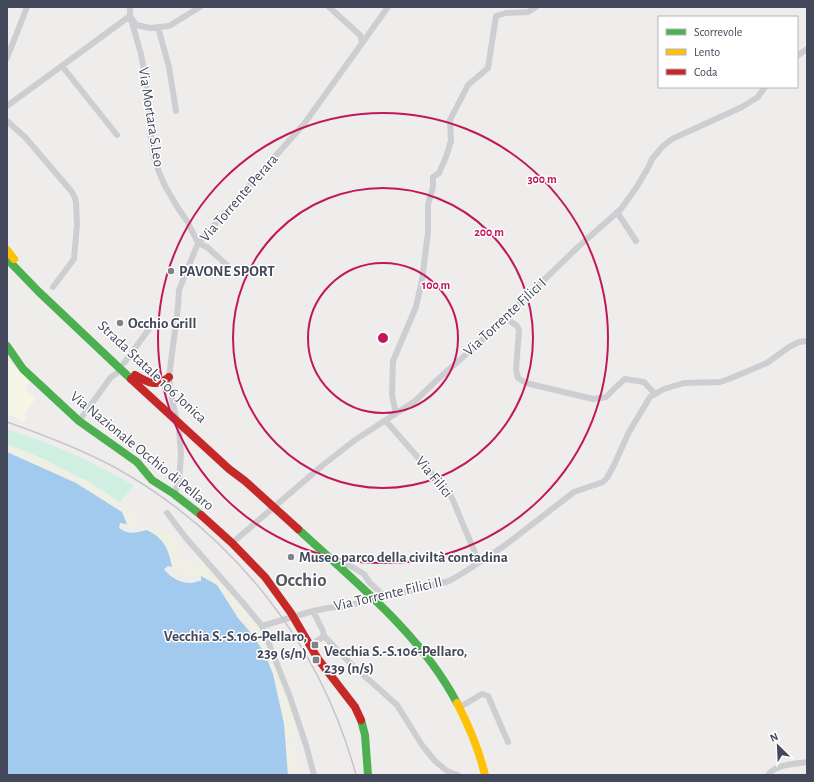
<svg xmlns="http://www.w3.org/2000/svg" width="814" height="782" font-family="'Alegreya Sans',sans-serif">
  <rect width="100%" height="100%" fill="#eeedec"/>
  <path fill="#f6f5e6" d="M7,358L16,368L30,380L25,390L36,398L24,414L27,416L23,421L12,416L7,415Z"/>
  <path fill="#cfefe3" d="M7,429L49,444L80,457L134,485L120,502L86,480L81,479L48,461L7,444Z"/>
  <path fill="#f0efe3" d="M7,444L48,461L81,479L86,480L143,518L139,523L130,527L127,524L121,512L76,483L7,452Z
    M151,525H157L177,542L180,548L179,554L188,563L192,560L196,565L200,562L206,565L235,597L260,628L295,717L293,739L297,775H288L284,724L273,674L264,652L251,633L238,618L217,585L201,576L183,574L172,567L171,560L158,537L147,530Z"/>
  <path fill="#a2c9ee" d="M7,452L76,483L122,512L127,524L120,523L119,528C129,535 135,533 147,530C150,532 155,534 158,537C167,545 170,556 172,567L168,566L164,569C169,577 182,584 191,583C194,583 198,581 201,581V576L217,585L238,618L251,633L264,652L273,674L284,724L288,775H7Z"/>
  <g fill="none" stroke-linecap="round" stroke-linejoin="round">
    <path stroke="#cdced2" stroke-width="6" d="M130,7V16L141,54L144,70L148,101L151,139L154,158L159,172L165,186L178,208L187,221L198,243L207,247L229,267
      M329,7L360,35L362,43
      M158,27L169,67L176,111
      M797,56L807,49
      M7,58L27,7
      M62,66L117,135
      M7,106L130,16L136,25L150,28L169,26L200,7
      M7,121L25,137L72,192L75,198L76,203L77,224L74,259L53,287
      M617,212L636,241
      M506,318L517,326L519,330L516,370L518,378L526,383L593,399L606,397L617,386L625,379L644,382L655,394
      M124,363L152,325
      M396,414L392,395L393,361L416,307L422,280L428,232V204L433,187V177L439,173L446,157L451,141L450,120L468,85L488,68L496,16L506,13L528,12L536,7
      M79,421L111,377L116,374L119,370
      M386,421L449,493L453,500L459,515L479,562
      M174,494L179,482L181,454L179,429L172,400L169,377L178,307L179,290L198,243L304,124L388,7
      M167,513L186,538L244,604L262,626L290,697L306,745L314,775
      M232,543L323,465L355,440L415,401L437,380L480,342L578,247L621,209L636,188L648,168L652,159L663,146L672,139L742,107L758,97L765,87
      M336,565H349L364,574L370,583L385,597
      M313,611L323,631L324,636
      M262,626L313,611L328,608L346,606L385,597L423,588L449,581L463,573L504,546L574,492L603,482L607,478L614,465L629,432L650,397L664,389L684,383L720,382L729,379L767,363L789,347L799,342L807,341
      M310,646L324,636L350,663L397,705L422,745L435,761L447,771L458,775
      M460,707L482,694L488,696L508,742
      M768,775C776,764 794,764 807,762"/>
    <path stroke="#4caf50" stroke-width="8" d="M7,259L39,292L131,379
      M7,346L23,369L79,421L137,462L152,480L174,494L201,515
      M298,529C354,581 421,634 457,703
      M361,720L365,735L368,775"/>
    <path stroke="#ffc107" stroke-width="8" d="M7,250L14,259
      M457,703C469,726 479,750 485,775"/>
    <path stroke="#c62828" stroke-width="8" d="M135,375C147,382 157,388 169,377
      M131,379L229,469L245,481L298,529
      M201,515L232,543L265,577L291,613L318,659L355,707L361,720"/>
    <path stroke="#c5c6c9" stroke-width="1.5" d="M7,422C44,435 81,449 116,468C234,534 321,645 356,775"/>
  </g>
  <g fill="none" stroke="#c2185b" stroke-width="2">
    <circle cx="383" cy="338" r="75"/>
    <circle cx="383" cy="338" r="150"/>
    <circle cx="383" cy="338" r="225"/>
  </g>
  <g fill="#7f828d" stroke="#fff" stroke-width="1.5">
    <circle cx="171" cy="271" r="4"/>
    <circle cx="120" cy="323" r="4"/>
    <circle cx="291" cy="557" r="4"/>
    <rect x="311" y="641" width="8" height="8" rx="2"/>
    <rect x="312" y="656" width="8" height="8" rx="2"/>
  </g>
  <g text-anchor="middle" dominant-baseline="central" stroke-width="3" stroke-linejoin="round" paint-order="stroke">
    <g font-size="15" fill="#43495a" stroke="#fff">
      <text transform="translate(151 117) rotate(81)">Via Mortara S.Leo</text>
      <text transform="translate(239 198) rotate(-49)">Via Torrente Perara</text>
      <text transform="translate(505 317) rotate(-43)">Via Torrente Filici I</text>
      <text transform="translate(152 372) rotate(43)">Strada Statale 106 Jonica</text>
      <text transform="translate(142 451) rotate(39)">Via Nazionale Occhio di Pellaro</text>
      <text transform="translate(434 477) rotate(50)">Via Filici</text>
      <text transform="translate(388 594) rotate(-13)">Via Torrente Filici II</text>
    </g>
    <g font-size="15" font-weight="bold" fill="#43495a" stroke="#fff" text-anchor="start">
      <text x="179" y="271">PAVONE SPORT</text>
      <text x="128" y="323">Occhio Grill</text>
      <text x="299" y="557">Museo parco della civiltà contadina</text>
      <text x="307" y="636" text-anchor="end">Vecchia S.-S.106-Pellaro,<tspan x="307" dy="17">239 (s/n)</tspan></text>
      <text x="324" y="651">Vecchia S.-S.106-Pellaro,<tspan x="324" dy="17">239 (n/s)</tspan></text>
    </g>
    <g font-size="19" font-weight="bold" fill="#585a61" stroke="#fff">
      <text x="301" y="580">Occhio</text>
    </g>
  </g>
  <circle cx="383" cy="338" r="6" fill="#c2185b" stroke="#fff" stroke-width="2"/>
  <g font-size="12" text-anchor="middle" font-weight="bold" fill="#c2185b" stroke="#fff" stroke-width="3" stroke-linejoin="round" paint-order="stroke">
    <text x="542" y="183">300 m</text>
    <text x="489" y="236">200 m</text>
    <text x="436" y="289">100 m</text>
  </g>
  <rect width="814" height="782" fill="none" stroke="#43495a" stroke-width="16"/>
  <rect x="658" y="16" width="140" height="72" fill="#ffffff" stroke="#b4b6bd"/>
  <rect x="666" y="29" width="20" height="6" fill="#4caf50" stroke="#b4b6bd"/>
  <text x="694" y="36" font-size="12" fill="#43495a">Scorrevole</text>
  <rect x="666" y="49" width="20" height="6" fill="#ffc107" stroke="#b4b6bd"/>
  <text x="694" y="56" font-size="12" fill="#43495a">Lento</text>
  <rect x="666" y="69" width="20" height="6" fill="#c62828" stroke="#b4b6bd"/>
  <text x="694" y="76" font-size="12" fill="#43495a">Coda</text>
  <g transform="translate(778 746) rotate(336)" stroke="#ffffff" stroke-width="3" paint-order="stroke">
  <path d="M0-3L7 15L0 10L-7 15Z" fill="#43495a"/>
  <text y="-6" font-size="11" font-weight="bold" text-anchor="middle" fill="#43495a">N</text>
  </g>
</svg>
